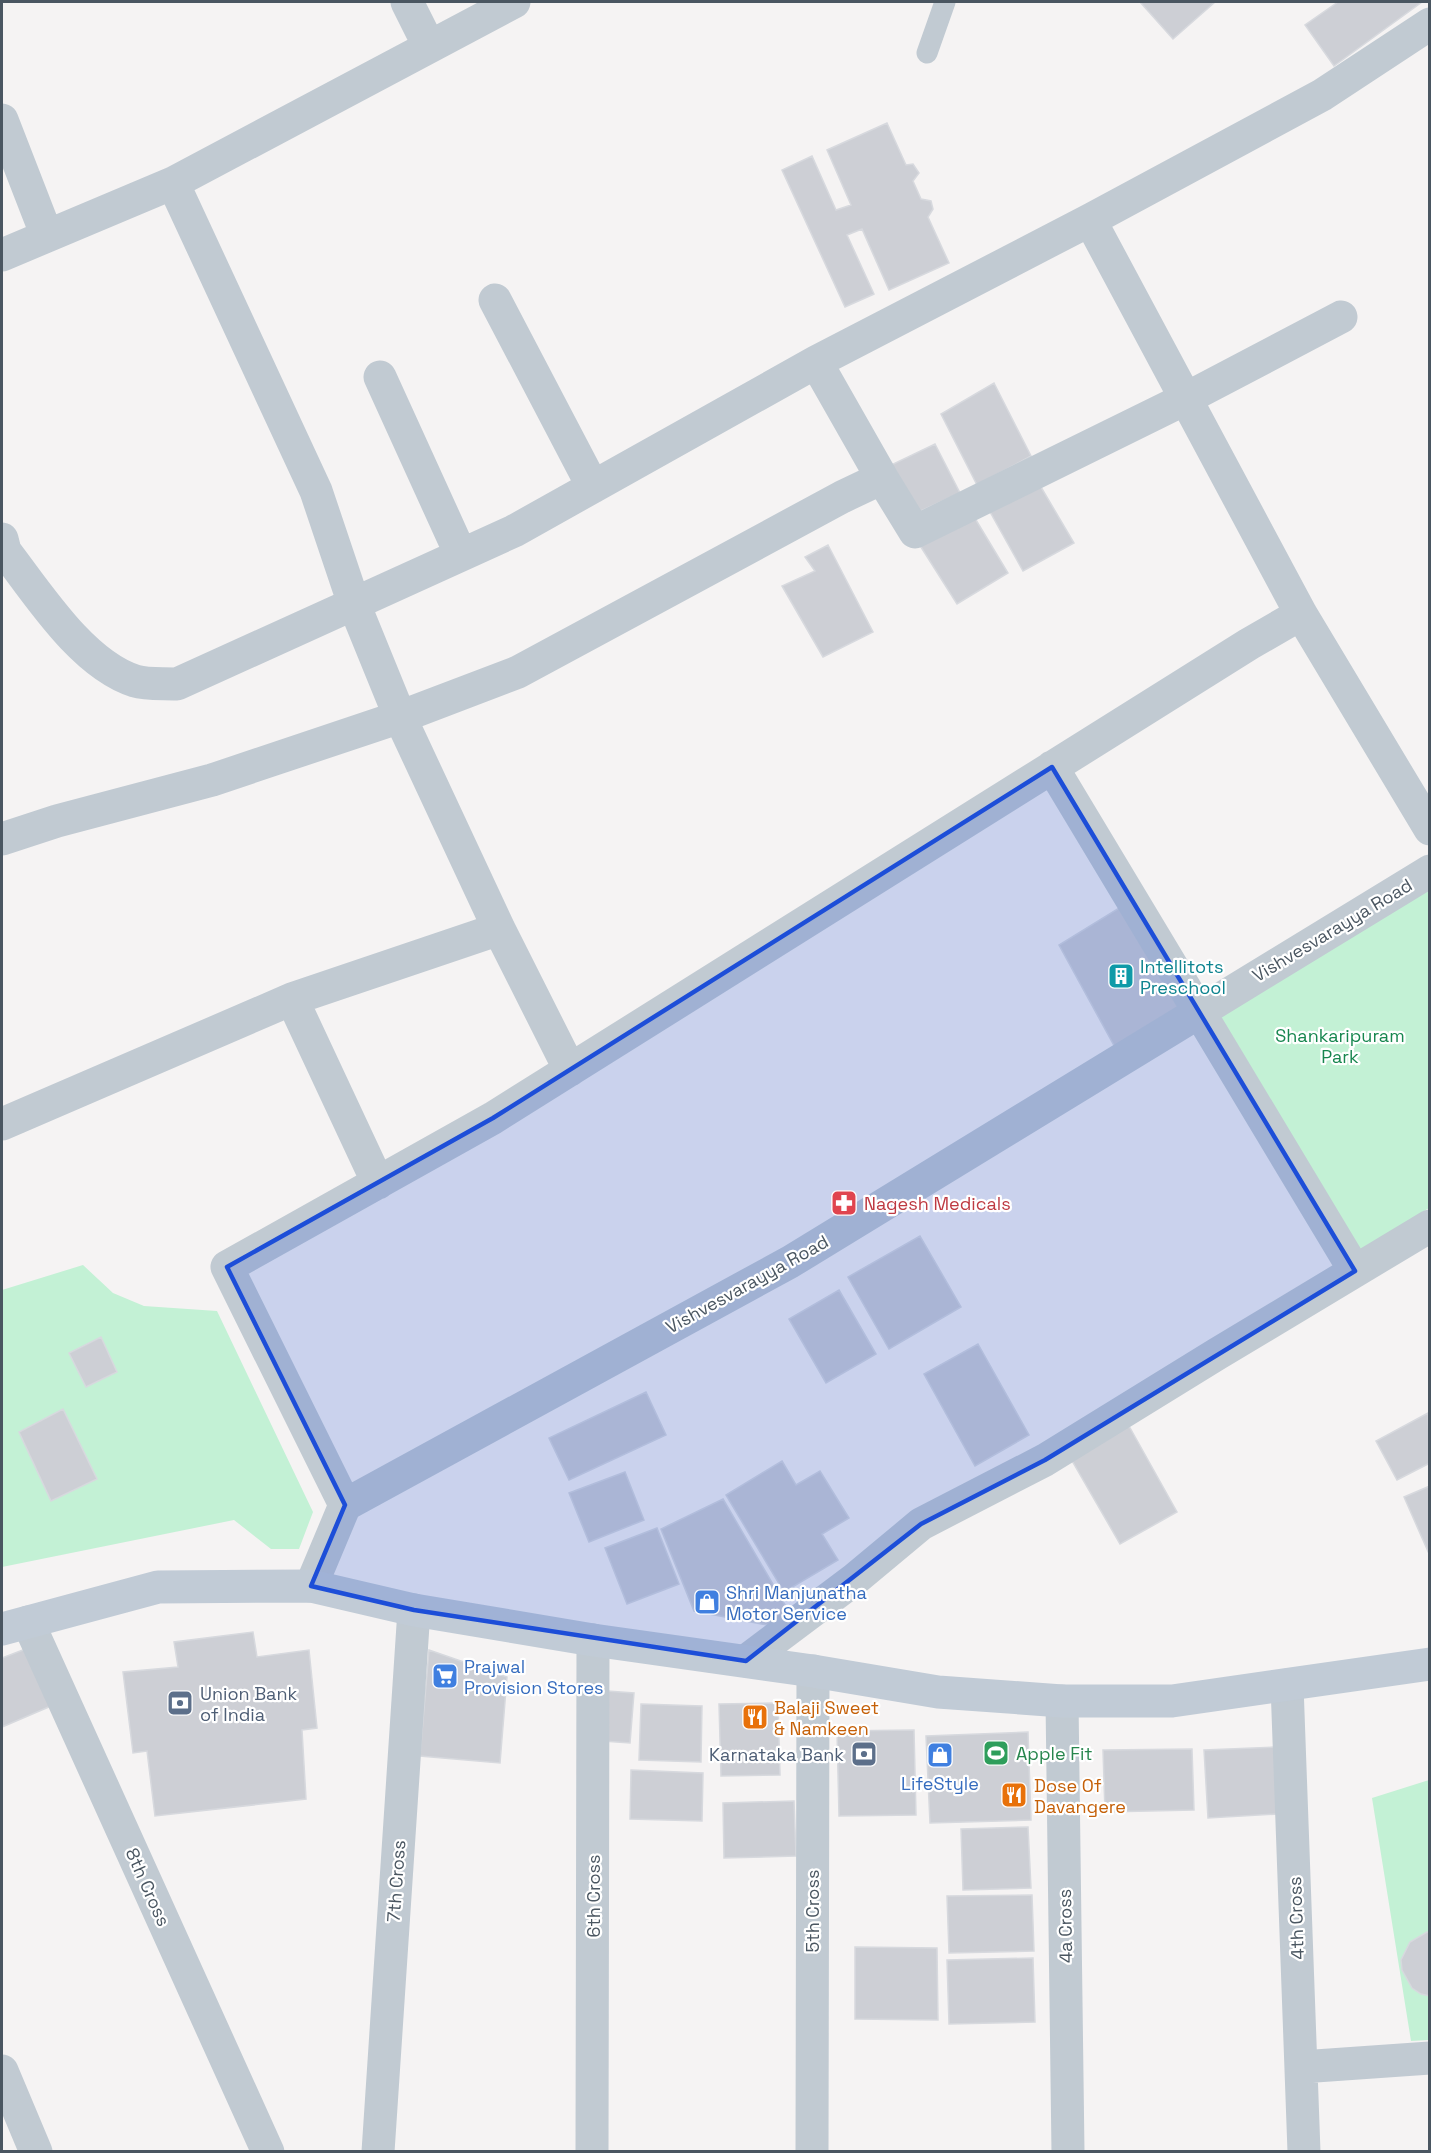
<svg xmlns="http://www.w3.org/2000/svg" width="1431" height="2153" font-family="'Space Grotesk',sans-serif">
  <rect width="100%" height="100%" fill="#f5f3f3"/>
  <path fill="#c3f1d5" d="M1429,886V1208L1360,1251L1217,1015Z
    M83,1265L113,1293L144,1306L217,1311L313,1512L299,1549H271L234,1520L2,1567V1290Z
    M1429,1780V2040L1411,2041L1372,1798Z"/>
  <path fill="#cdcfd5" stroke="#d7d9de" stroke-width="1.5" d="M1140,2H1215L1173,39Z
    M1338,2H1422L1334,66L1305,25Z
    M887,123L906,165L913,164L919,173L913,181L921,199L931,201L933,209L928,217L949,263L889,290L862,229L847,235L874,294L845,307L782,170L812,156L836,210L851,205L827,150Z
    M994,383L1031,456L977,485L941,414Z
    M935,444L960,493L914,514L889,466Z
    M1038,482L1074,543L1023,571L989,510Z
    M973,515L1008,573L957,604L919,544Z
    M828,545L873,632L823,657L782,586L815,571L805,557Z
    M1124,905L1186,1008L1117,1051L1059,945Z
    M920,1236L961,1307L889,1349L848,1277Z
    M839,1290L876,1354L826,1383L789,1319Z
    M101,1337L117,1372L86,1387L69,1353Z
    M978,1344L1029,1435L975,1466L924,1374Z
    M646,1392L666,1435L569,1480L549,1438Z
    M63,1409L97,1479L51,1501L19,1432Z
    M1428,1413L1430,1463L1397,1480L1376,1441Z
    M1129,1426L1177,1512L1120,1544L1071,1459Z
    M782,1461L796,1485L820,1471L849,1518L822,1534L838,1560L784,1592L726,1495Z
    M625,1472L644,1520L589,1542L569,1493Z
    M1430,1486V1556L1404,1497Z
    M723,1499L791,1615L772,1626L694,1611L661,1529Z
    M657,1528L679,1584L627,1604L605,1548Z
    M253,1632L257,1657L309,1650L317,1728L302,1730L306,1799L155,1816L147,1751L133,1753L123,1672L178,1667L174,1642Z
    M28,1648L51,1706L2,1727V1658Z
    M429,1650L507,1677L500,1763L420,1756Z
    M607,1691L634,1693L630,1743L603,1741Z
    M778,1703L780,1775L721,1776L719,1704Z
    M641,1704L702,1706L701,1762L639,1760Z
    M914,1730L916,1815L839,1816L837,1731Z
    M1028,1732L1031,1820L930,1823L926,1736Z
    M1275,1747L1278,1814L1208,1818L1204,1750Z
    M1192,1749L1194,1810L1105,1812L1103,1750Z
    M631,1770L703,1773L702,1821L630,1819Z
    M794,1801L796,1856L724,1858L723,1803Z
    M1028,1827L1031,1888L963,1890L961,1829Z
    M1032,1895L1034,1951L949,1953L947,1896Z
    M1427,1932H1430V1996L1421,1994L1412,1988L1402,1970L1401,1960L1410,1942Z
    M855,1947L937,1948L938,2020L855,2019Z
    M1033,1958L1035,2022L949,2024L947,1960Z"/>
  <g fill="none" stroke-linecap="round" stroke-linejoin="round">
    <path stroke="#c1cad2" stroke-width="21" d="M927,53L945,2"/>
    <path stroke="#c1cad2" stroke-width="33" d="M407,2L429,46
      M2,120L47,236
      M173,183L316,491L354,604L400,717L499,929L570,1070
      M1090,220L1301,614L1430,829
      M2,255L173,183L514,2
      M495,300L593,487
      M816,362L882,478
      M380,377L461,555
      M2,539L5,551C38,594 82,664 135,681C148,685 164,683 177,684L514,531L816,362L1090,220L1322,95L1430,24
      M1052,767L1355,1271
      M2,839L57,821L212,780L400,717L518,672L842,497L882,478L915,532L1185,399L1341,317
      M292,999L378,1183
      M2,1124L292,999L499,929
      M345,1505L227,1267L493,1118L1249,644L1301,614
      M311,1586L345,1505L790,1262L1430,871
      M28,1622L268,2152
      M746,1661L855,1579L921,1524L1045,1460L1217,1354L1430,1226
      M1287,1685L1304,2152
      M1062,1701L1068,2152
      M1301,2067L1430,2058
      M2,2071L36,2152
      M378,2152L414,1610
      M592,2152L593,1640
      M812,2152L813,1671"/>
    <path stroke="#c1cbd6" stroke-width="33" d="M2,1629L158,1587L311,1586L414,1610L593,1640L813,1671L938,1692L1062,1701H1172L1430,1664"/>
  </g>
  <path fill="#1d4ed8" fill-opacity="0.2" stroke="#1d4ed8" stroke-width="4.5" stroke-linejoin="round" d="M1052,767L1355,1271L1045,1460L921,1524L746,1661L414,1610L311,1586L345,1505L227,1267L493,1118Z"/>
  <defs>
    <g id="building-square" transform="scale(1.35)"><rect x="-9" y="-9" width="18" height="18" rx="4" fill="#0f9aa8" stroke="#fff"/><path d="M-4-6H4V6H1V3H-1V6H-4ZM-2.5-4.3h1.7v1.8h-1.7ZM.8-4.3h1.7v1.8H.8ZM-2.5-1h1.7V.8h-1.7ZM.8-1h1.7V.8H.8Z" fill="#fff"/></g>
    <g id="pharmacy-square" transform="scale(1.35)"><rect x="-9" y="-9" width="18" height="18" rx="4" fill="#e0444e" stroke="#fff"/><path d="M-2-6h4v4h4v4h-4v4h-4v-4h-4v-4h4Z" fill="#fff"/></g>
    <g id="shop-square" transform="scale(1.35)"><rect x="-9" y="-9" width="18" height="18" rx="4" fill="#3f7fe0" stroke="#fff"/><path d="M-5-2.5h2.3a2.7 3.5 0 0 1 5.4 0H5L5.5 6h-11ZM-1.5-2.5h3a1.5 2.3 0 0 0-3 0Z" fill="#fff"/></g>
    <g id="supermarket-square" transform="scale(1.35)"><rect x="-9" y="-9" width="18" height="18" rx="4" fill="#3f7fe0" stroke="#fff"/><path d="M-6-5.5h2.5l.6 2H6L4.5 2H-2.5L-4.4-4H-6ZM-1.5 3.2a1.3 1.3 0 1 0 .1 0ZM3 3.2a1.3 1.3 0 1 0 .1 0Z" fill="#fff"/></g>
    <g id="bank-square" transform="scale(1.35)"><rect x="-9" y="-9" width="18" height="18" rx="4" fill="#5c6f8a" stroke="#fff"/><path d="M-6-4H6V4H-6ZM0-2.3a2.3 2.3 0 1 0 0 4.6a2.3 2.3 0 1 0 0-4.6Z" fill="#fff"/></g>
    <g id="restaurant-square" transform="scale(1.35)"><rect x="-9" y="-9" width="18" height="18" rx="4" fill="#e8710a" stroke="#fff"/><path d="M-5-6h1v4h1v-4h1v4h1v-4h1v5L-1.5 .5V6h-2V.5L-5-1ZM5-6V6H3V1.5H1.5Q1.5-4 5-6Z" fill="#fff"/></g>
    <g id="stadium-square" transform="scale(1.35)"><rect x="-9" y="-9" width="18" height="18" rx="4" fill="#2e9e5b" stroke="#fff"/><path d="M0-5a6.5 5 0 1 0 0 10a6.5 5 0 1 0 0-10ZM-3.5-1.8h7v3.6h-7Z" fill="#fff"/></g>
  </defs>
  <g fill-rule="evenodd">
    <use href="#building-square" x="1121" y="976"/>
    <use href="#pharmacy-square" x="844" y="1203"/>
    <use href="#shop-square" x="707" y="1602"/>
    <use href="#supermarket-square" x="445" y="1676"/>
    <use href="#bank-square" x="180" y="1703"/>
    <use href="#restaurant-square" x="755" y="1717"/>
    <use href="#stadium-square" x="996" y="1753"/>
    <use href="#bank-square" x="864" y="1754"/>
    <use href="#shop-square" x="940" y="1755"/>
    <use href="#restaurant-square" x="1014" y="1795"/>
  </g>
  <g text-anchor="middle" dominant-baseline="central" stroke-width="4.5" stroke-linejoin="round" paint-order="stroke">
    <g font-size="18" fill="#4a5661" stroke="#fff">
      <text transform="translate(1332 930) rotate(-31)">Vishvesvarayya Road</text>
      <text transform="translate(747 1284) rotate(-29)">Vishvesvarayya Road</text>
      <text transform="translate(396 1881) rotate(-86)">7th Cross</text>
      <text transform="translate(148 1887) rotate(66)">8th Cross</text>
      <text transform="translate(593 1896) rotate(-90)">6th Cross</text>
      <text transform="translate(812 1911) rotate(-90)">5th Cross</text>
      <text transform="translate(1296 1918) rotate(-92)">4th Cross</text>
      <text transform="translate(1065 1926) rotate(-91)">4a Cross</text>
    </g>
    <g font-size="18" fill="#0d838f" stroke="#fff" text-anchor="start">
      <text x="1140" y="966">Intellitots<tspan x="1140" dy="21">Preschool</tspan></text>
    </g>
    <g font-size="18" fill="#17864f" stroke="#fff">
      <text x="1340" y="1035">Shankaripuram<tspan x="1340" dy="21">Park</tspan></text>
    </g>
    <g font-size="18" fill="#be3a42" stroke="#fff" text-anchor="start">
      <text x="864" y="1203">Nagesh Medicals</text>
    </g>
    <g font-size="18" fill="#366cbe" stroke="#fff" text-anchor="start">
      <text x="726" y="1592">Shri Manjunatha<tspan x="726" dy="21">Motor Service</tspan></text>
      <text x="464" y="1666">Prajwal<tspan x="464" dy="21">Provision Stores</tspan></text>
      <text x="940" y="1783" text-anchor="middle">LifeStyle</text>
    </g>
    <g font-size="18" fill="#4e5e75" stroke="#fff" text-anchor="start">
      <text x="200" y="1693">Union Bank<tspan x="200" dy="21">of India</tspan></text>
      <text x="844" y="1754" text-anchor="end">Karnataka Bank</text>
    </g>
    <g font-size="18" fill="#c56008" stroke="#fff" text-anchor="start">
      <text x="774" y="1707">Balaji Sweet<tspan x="774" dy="21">&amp; Namkeen</tspan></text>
      <text x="1034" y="1785">Dose Of<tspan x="1034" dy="21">Davangere</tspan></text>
    </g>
    <g font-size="18" fill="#27864d" stroke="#fff" text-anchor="start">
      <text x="1016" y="1753">Apple Fit</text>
    </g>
  </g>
  <rect width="1431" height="2153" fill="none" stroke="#4a5661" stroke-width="6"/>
</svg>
